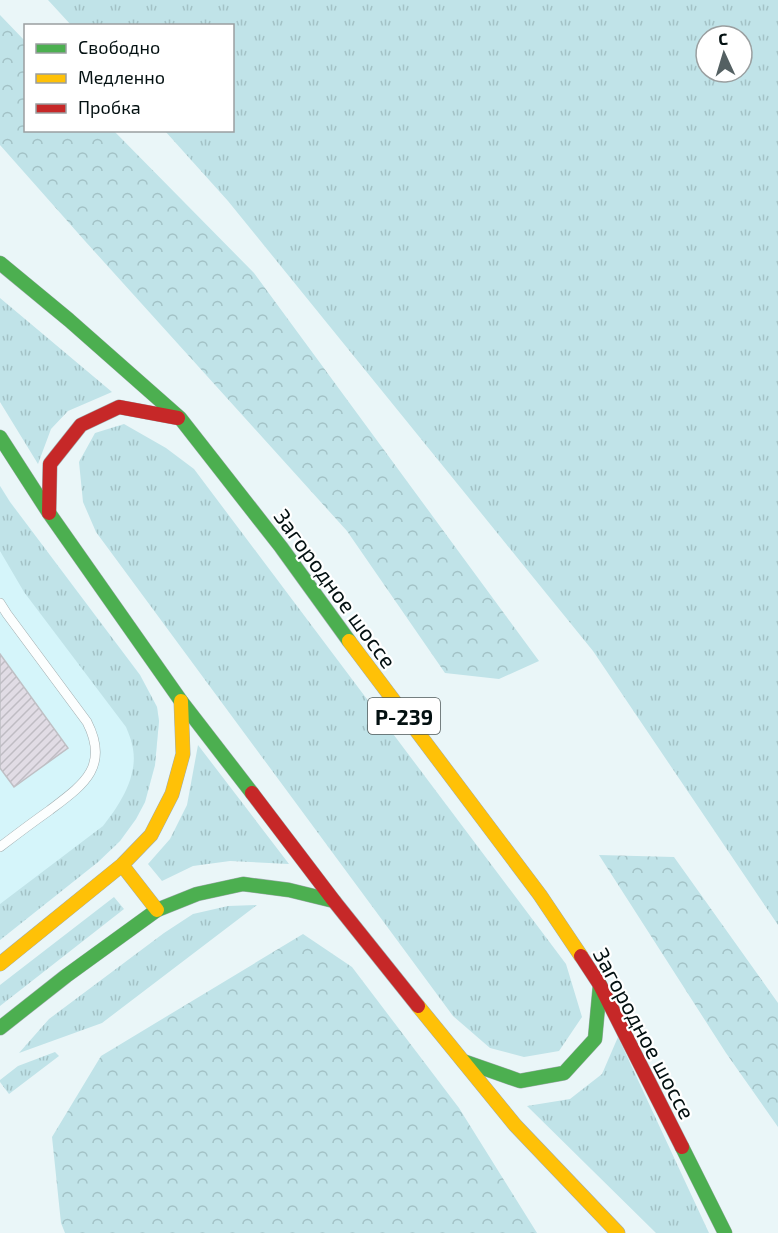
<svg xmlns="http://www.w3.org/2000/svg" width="778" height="1233" font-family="'Exo 2',sans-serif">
  <defs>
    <pattern id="grass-tufts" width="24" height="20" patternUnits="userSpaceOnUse" patternTransform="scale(1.5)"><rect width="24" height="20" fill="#c0e3e8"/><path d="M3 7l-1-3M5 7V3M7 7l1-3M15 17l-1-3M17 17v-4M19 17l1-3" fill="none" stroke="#a3c2c6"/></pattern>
    <pattern id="forest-crowns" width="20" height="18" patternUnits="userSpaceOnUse" patternTransform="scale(1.5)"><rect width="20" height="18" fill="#c0e3e8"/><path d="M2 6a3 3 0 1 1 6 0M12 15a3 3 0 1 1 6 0" fill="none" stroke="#a3c2c6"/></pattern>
    <pattern id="building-hatch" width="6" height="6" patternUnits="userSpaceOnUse" patternTransform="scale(1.5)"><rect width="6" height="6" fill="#e1dce5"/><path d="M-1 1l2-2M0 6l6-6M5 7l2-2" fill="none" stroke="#bfbcc3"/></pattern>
  </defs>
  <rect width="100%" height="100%" fill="#eaf6f8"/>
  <path fill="#d5f5fa" d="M0,486L10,502L140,675L157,707L159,721L155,765L145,802L136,819L120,841L98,862L0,940Z"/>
  <path fill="url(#grass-tufts)" fill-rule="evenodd" d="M48,0H778V925L593,651L228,201L165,131L232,130V26L71,25ZM706,36H742V72H706Z
    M0,298L112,392L68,411L51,429L38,464L0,402Z
    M124,424L166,448L194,469L566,964L582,1017L559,1051L524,1057L490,1048L453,1016L96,532L83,502L79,462L95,433Z
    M0,486L10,502L140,675L157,707L159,721L155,765L145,802L136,819L120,841L98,862L0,940V904L103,826C119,806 138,777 133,749C132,742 129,734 126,727L24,592L0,551Z
    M198,745L289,864L230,861L193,866L162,881L148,864L170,839L187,805Z
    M114,897L124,909L0,1006V985Z
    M257,905L102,1023L19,1053L49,1019L164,933L193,914L228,906Z
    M618,1037L709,1233H656L527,1106L570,1099L602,1074Z
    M55,1052L59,1056L9,1094L0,1082V1080L18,1066Z"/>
  <path fill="url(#forest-crowns)" d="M0,15L25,41L26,130L114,131L254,273L539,661L499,679L445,673L347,531L85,241L0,145Z
    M599,855L674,857L778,1003V1127L726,1053Z
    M303,934L352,967L459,1108L537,1233H65L61,1223L52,1137L101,1056Z"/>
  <path fill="url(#building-hatch)" stroke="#bfbfc4" stroke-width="1.5" d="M0,654L68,748L14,787L0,768Z"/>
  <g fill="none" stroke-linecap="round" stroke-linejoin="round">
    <g stroke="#a0acae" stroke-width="10">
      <path id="lane" d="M0,603L7,614L87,722C110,767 83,785 50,810C33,822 17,834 0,847"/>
    </g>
    <g stroke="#a0acae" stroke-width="15">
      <path id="fast" d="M0,263L69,320L180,418L281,547L349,641
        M0,437L49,513L181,701L252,793
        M0,1028L66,976L157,910L197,894L243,884L289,890L334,901
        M463,1061L520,1081L564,1073L595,1039L600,985
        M682,1147L725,1233"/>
    </g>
    <g stroke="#a0acae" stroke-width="15">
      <path id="slow" d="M349,641L540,895L581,956
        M122,865L157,910
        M0,964L122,865L151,835L172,794L183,754L181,701
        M418,1006L515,1125L618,1233"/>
    </g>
    <g stroke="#a0acae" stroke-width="15">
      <path id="jam" d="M49,513L50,464L81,425L119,407L178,418
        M252,793L334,901L418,1006
        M581,956L600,985L682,1147"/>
    </g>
    <use href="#lane" stroke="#fcfefe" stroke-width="9"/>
    <use href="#fast" stroke="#4caf50" stroke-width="14"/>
    <use href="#slow" stroke="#ffc107" stroke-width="14"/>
    <use href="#jam" stroke="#c62828" stroke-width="14"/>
  </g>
  <g text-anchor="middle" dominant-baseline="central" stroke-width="4.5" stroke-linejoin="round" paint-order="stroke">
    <rect fill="#fff" stroke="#4f5858" stroke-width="1.5" x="368" y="698" width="72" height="36" rx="4.5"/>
    <g font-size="21" font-weight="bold" fill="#031011">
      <text x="404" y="716">Р-239</text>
    </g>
    <g font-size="22" fill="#031011" stroke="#fff">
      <text transform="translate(336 588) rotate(54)">Загородное шоссе</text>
      <text transform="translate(645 1033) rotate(62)">Загородное шоссе</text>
    </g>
  </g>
  <rect x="24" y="24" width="210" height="108" fill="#ffffff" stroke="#9a9fa0" stroke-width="1.5"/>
  <rect x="36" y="44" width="30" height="9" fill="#4caf50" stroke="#9a9fa0" stroke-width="1.5"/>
  <text x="78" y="54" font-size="18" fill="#031011">Свободно</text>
  <rect x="36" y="74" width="30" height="9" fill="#ffc107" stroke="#9a9fa0" stroke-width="1.5"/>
  <text x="78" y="84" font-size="18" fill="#031011">Медленно</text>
  <rect x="36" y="104" width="30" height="9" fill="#c62828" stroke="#9a9fa0" stroke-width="1.5"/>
  <text x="78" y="114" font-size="18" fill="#031011">Пробка</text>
  <g transform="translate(724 54) rotate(356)"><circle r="28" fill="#ffffff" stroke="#9a9fa0" stroke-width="1.5"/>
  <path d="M0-4.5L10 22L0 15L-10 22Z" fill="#546062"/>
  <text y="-9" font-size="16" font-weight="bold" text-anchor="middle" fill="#031011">С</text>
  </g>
</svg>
